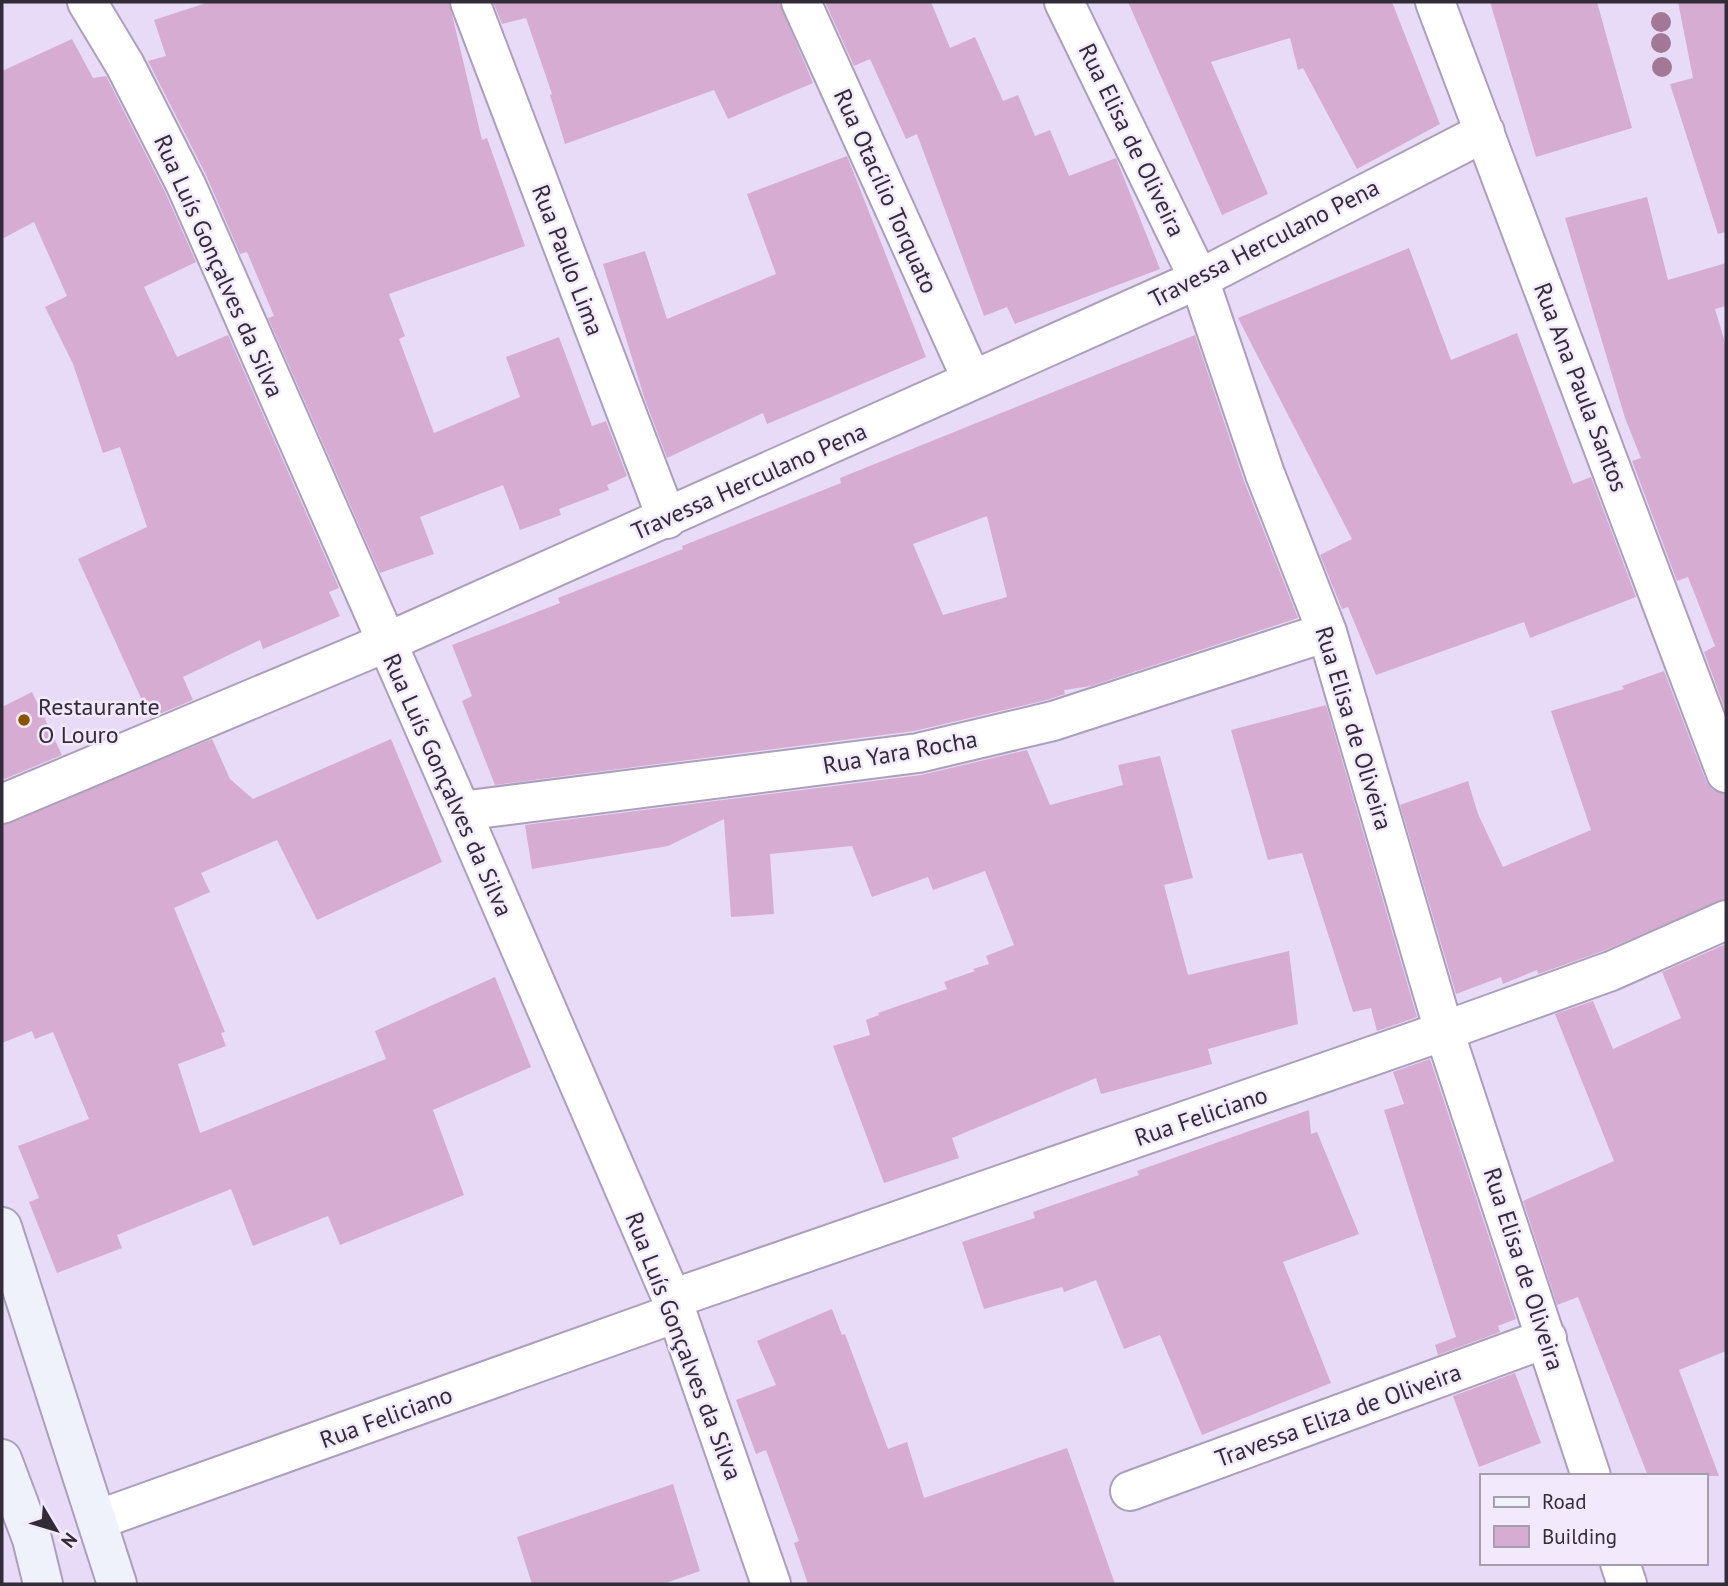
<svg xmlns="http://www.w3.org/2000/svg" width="1728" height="1586" font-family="'PT Sans',sans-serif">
  <rect width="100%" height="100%" fill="#e7dbf8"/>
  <path fill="#d7acd3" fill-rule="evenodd" d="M209,2H449L482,140L487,138L525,246L389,294L405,336L399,339L434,433L520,397L506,357L559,337L592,426L606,421L627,476L607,485L609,490L559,509L561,515L520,530L503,485L420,517L434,554L380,573L268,318L274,316L247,252L240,254L206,175L148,61L166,56L154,20Z
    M493,2H779L813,83L728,119L714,90L565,144L550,95L552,94L526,18L502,24Z
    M825,2H931L950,48L975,37L1003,101L1018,95L1035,136L1050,130L1069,176L1116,158L1160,269L1015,324L1007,307L984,316L917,134L906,139L870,59L854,66Z
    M1128,2H1392L1440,124L1357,169L1303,68L1298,70L1290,38L1211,62L1268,194L1222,215Z
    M1490,2H1597L1632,128L1536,157Z
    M1678,2H1726V232L1718,234L1670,84L1693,78Z
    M72,39L93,78L106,76L166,194L196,262L144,287L177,357L228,335L339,588L329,592L340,616L263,649L260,640L183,677L193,700L150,718L78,559L147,527L120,447L103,453L73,364L45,307L67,296L34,222L2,239V71Z
    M847,156L926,357L767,424L763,413L667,458L645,400L603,264L645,251L667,319L776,274L747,194Z
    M1647,197L1668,280L1726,263V306L1715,309L1726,346V712L1704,652L1715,646L1688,577L1677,581L1632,461L1641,458L1625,418L1565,218Z
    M1409,248L1451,360L1517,333L1573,484L1591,477L1636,597L1530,638L1524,622L1376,675L1348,607L1342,609L1320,555L1352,539L1238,318Z
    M1195,335L1244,481L1298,618L1091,686L1064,690L1065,694L1047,700L914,731L495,785L462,701L472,696L452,645L560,603L558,598L683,549L682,546L841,483L840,478ZM987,516L1007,597L943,615L913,544Z
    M1664,671L1706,781L1713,790L1726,794V898L1603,951L1538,974L1537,970L1503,984L1501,977L1456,994L1400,805L1468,781L1478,814L1503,867L1591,830L1551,711L1624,689L1622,686Z
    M32,692L62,755L2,780V707Z
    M1326,705L1417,1017L1377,1031L1371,1008L1353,1012L1302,853L1268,860L1231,730Z
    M212,739L230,779L253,799L391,739L442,862L317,920L277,840L201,873L210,892L174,908L225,1032L221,1033L226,1046L178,1064L200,1133L386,1059L375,1031L495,977L531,1067L433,1110L464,1195L340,1245L328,1216L253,1246L231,1189L117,1235L122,1248L57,1273L29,1202L39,1198L18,1146L89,1119L53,1032L35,1039L32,1031L2,1043V825Z
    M1027,750L1050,805L1123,785L1118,765L1160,756L1193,878L1164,885L1188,975L1289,951L1298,1024L1208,1049L1212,1064L1101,1094L1096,1078L952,1138L959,1158L884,1183L833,1046L870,1035L866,1020L879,1015L878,1013L947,989L944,982L975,971L973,969L989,964L986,956L1014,945L985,871L933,890L928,877L872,897L852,846L770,854L774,914L731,917L724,819L668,846L532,869L525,825L921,775Z
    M1726,944V1351L1679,1370L1719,1476H1648L1578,1297L1557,1305L1523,1201L1614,1161L1555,1014L1593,1001L1613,1049L1681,1018L1662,972Z
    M1430,1059L1516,1319L1498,1326L1500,1332L1438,1355L1435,1345L1456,1337L1384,1110L1404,1104L1393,1072Z
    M1309,1110L1311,1134L1317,1132L1359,1234L1283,1262L1331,1383L1202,1435L1160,1335L1124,1349L1096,1280L1064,1292L1062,1287L984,1309L962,1242L1035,1218L1033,1212L1139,1175L1137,1171Z
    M832,1309L842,1335L845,1334L888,1449L907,1442L924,1498L1067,1448L1115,1584H808L794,1543L799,1541L766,1450L756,1454L736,1400L776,1385L757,1341Z
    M1515,1373L1541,1443L1479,1467L1453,1396Z
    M673,1484L700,1571L663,1584H532L517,1537Z"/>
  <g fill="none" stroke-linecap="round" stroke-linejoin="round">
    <g stroke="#ab9fbb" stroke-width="42">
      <path id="street" d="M87,2L125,65L186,185L461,811L672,1299L771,1584
        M470,2L667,519
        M801,2L972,380
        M1064,2L1199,279L1265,474L1327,632L1444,1031L1591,1476
        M1435,2L1726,773
        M2,804L385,643L1199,279L1485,132
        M461,811L918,753L1053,721L1327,632
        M672,1299L1444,1031L1611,971L1726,920
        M1130,1491L1547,1338
        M97,1520L676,1313
        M1620,1563L1627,1584"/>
    </g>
    <g stroke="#ab9fbb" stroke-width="42">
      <path id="secondary" d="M2,1227L117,1584
        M2,1459L32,1539L43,1584"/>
    </g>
    <use href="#street" stroke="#fff" stroke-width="38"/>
    <use href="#secondary" stroke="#f0f2fb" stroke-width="38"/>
  </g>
  <g fill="#a27896">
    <circle cx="1661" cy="22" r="10"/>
    <circle cx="1661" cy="43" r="10"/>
    <circle cx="1662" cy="67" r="10"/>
  </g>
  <circle fill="#885300" stroke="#f2eafc" stroke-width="2.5" cx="24" cy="720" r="7"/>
  <g text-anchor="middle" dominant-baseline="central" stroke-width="5" stroke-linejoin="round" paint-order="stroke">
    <g font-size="24" fill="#312c37" stroke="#f2eafc">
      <text transform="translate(1132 140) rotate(64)">Rua Elisa de Oliveira</text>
      <text transform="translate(886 191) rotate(66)">Rua Otacílio Torquato</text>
      <text transform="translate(1264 243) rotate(-27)">Travessa Herculano Pena</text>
      <text transform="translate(568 260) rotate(69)">Rua Paulo Lima</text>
      <text transform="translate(219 266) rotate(66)">Rua Luís Gonçalves da Silva</text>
      <text transform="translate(1581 387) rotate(69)">Rua Ana Paula Santos</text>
      <text transform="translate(749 481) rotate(-24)">Travessa Herculano Pena</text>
      <text transform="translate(1354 728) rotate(73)">Rua Elisa de Oliveira</text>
      <text transform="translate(900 752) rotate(-10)">Rua Yara Rocha</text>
      <text transform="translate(448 785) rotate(66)">Rua Luís Gonçalves da Silva</text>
      <text transform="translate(1201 1116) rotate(-19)">Rua Feliciano</text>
      <text transform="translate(1524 1269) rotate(72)">Rua Elisa de Oliveira</text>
      <text transform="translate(684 1346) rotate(69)">Rua Luís Gonçalves da Silva</text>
      <text transform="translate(1338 1415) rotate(-20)">Travessa Eliza de Oliveira</text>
      <text transform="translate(386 1417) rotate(-20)">Rua Feliciano</text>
    </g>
    <g font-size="24" fill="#312c37" stroke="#f2eafc" text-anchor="start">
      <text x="38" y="706">Restaurante<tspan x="38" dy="28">O Louro</tspan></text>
    </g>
  </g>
  <rect width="1728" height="1586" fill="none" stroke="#312c37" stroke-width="7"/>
  <rect x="1480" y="1474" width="228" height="91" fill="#f2eafc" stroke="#a59ead" stroke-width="2"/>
  <rect x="1494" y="1497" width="35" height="10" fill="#f0f2fb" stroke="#a59ead" stroke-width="2"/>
  <text x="1542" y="1509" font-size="21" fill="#312c37">Road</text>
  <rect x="1494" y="1526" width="35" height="21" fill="#d7acd3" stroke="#a59ead" stroke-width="2"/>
  <text x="1542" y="1544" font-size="21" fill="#312c37">Building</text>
  <g transform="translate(56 1530) rotate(128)" stroke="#f2eafc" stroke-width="5" paint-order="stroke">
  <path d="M0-5L12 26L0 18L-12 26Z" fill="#312c37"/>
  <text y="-10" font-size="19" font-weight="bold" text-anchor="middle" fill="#312c37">N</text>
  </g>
</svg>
